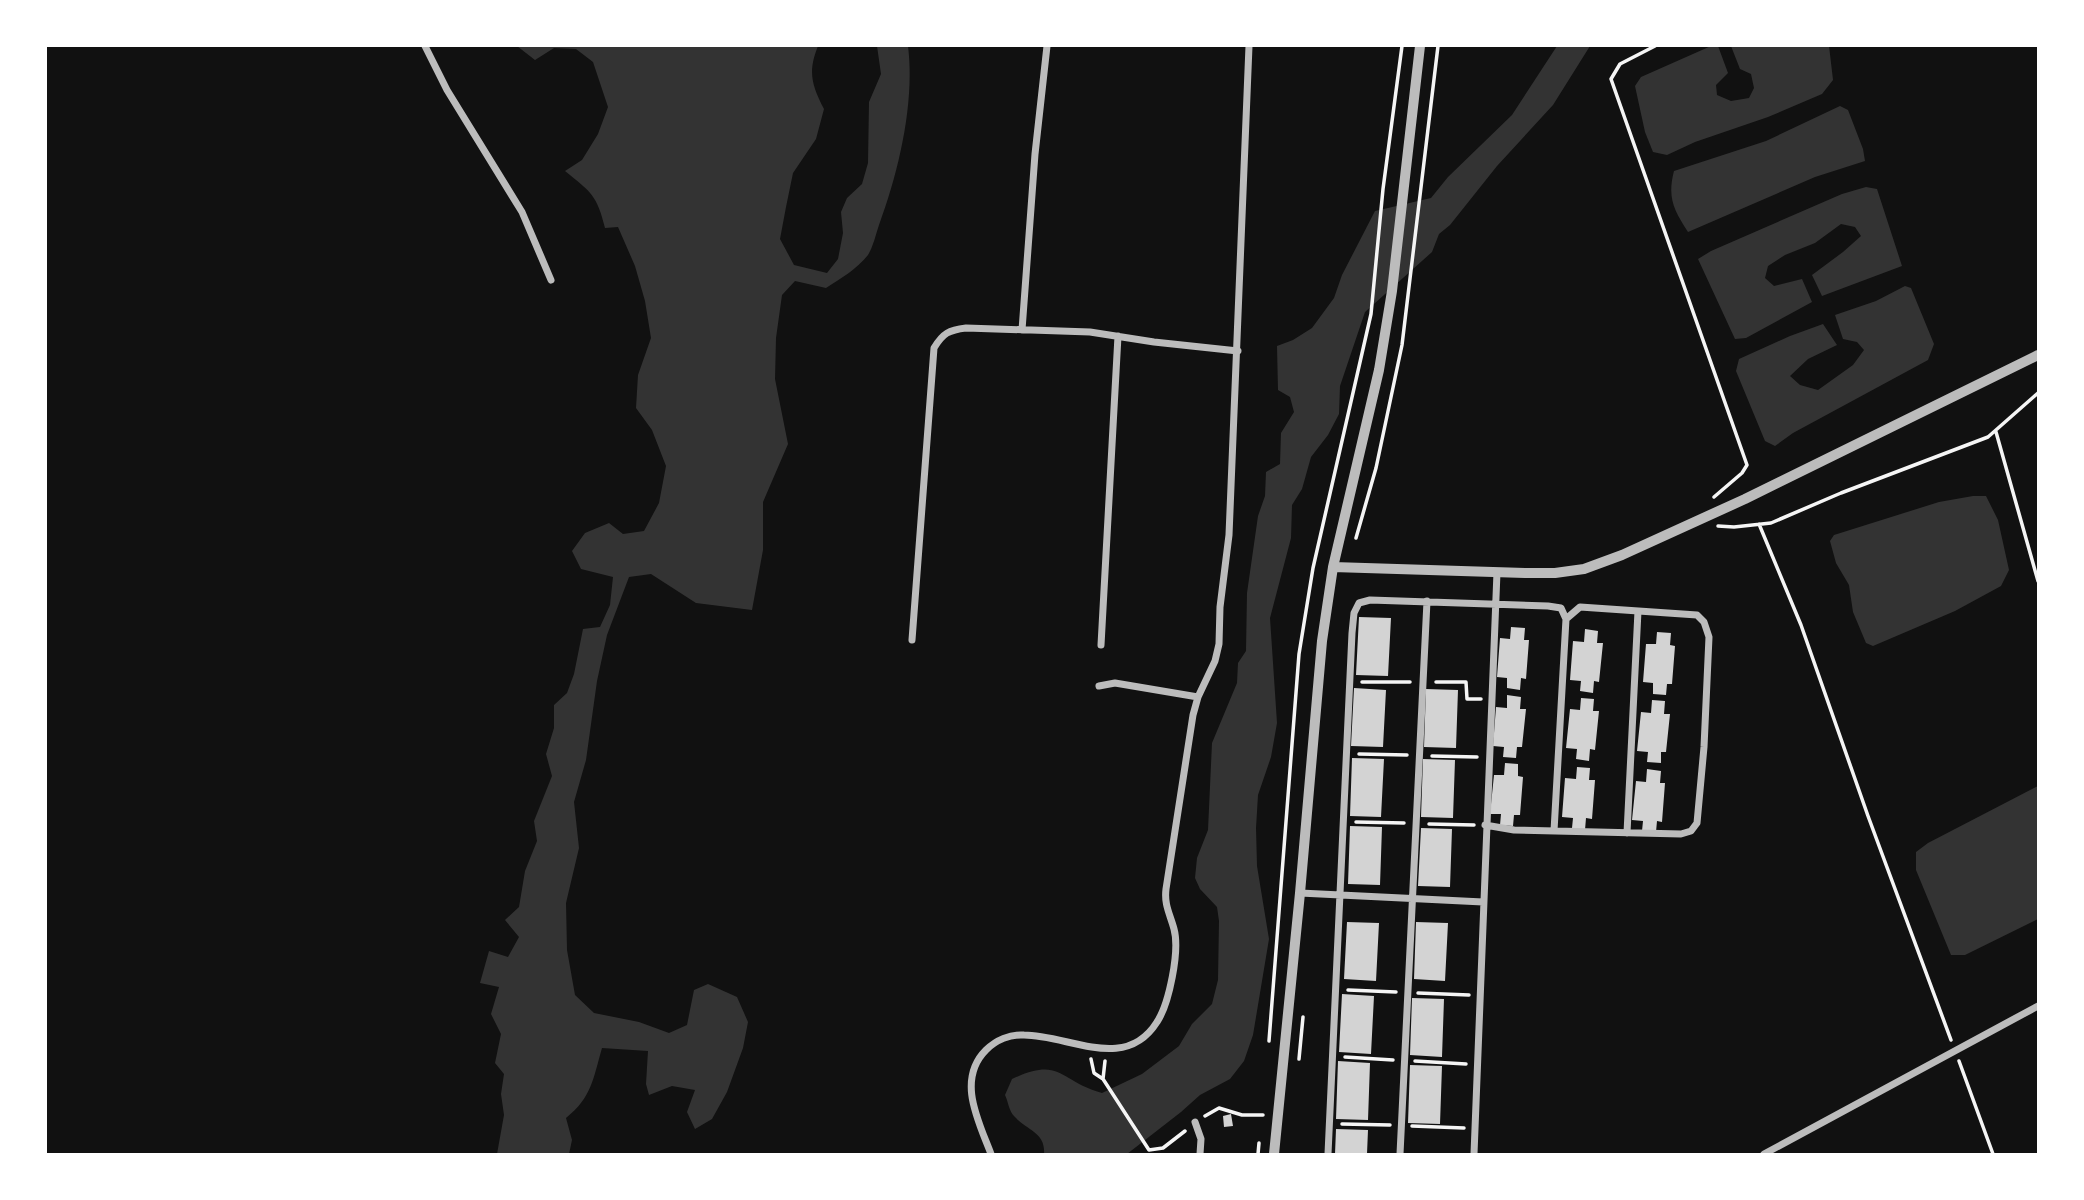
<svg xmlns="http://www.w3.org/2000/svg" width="2084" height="1200" font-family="Karla,sans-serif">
  <rect width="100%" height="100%" fill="#111"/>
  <path fill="#333" d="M517,46H818C808,71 811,84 824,109L816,139L793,173L786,207L780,239L794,265L827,273L838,259L843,233L841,212L847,198L862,184L868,163L869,102L881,74L877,46H908C915,102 899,171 879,225C876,234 873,247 868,255C857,269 840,279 826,288L795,281L782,295L776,338L775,379L788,444L763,502V550L752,610L696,603L651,574L629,577L607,635L597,681L586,760L574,802L579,848L566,903L567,950L575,995L594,1013L639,1022L669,1033L687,1025L694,990L708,984L737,997L748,1022L743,1048L727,1092L712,1119L695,1129L687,1112L695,1090L672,1086L649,1095L646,1084L648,1051L602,1048C593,1079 592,1097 566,1118L572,1140L569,1154H497L504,1115L501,1094L504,1074L495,1063L501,1034L491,1014L499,987L480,983L489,951L508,957L519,937L505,920L519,907L525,871L537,841L534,821L552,776L546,754L554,728V705L567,693L574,674L583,629L600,627L610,605L613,577L581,569L572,551L585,533L609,523L623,534L644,531L659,503L666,466L652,430L636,408L638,375L651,338L645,301L635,266L618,227L605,228C597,195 591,192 565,171L582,160L598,134L608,107L593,62L576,49L554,48L535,60Z
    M1557,46H1590L1553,105L1497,166L1450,225L1439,234L1432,252L1365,312L1340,386L1339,414L1328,435L1311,457L1302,489L1292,505L1291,538L1270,618L1277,723L1271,757L1258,795L1256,828L1257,866L1269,939L1253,1035L1244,1061L1230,1079L1200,1095L1181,1112L1127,1154H1044C1046,1132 1026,1130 1014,1116C1009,1111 1008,1101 1005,1095L1012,1079C1062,1056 1058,1081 1102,1093L1142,1074L1179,1046L1192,1024L1212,1004L1218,980L1219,921L1217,907L1200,889L1195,878L1197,858L1208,830L1212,743L1237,683L1238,663L1246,651L1247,593L1258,516L1265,496L1266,472L1280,464L1281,433L1294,412L1290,397L1278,390L1277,346L1293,340L1312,328L1334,298L1342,275L1375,211L1431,198L1448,177L1512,115Z
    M1711,46H1718L1728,73L1716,85L1717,95L1731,101L1749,98L1754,88L1751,74L1740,69L1731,46H1829L1833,80L1822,94L1768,117L1695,142L1667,155L1653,152L1645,132L1635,86L1641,77Z
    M1840,106L1848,110L1863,149L1865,161L1815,177L1688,232C1674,210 1667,198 1674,171L1766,141Z
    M1866,187L1877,189L1902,266L1822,296L1812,275L1843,252L1861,236L1855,227L1841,224L1815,243L1785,255L1768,266L1765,278L1774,286L1802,279L1812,302L1746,338L1735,339L1698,259L1711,251L1842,194Z
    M1905,286L1911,288L1934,344L1928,360L1793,433L1775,446L1765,441L1736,371L1739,359L1790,336L1823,324L1837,345L1808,359L1790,376L1800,385L1818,390L1853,365L1864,350L1857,342L1843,339L1835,315L1876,301Z
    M1973,496H1986L1998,520L2009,570L2001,586L1955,611L1873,646L1866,643L1853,612L1849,585L1836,563L1830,541L1834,535L1939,502Z
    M2038,786V919L1965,955H1951L1916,870V852L1928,843Z"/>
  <path fill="#d3d3d3" d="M1359,617L1391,618L1388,676L1356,675Z
    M1511,627L1525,628L1524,640H1529L1526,679L1521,678L1520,690L1507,688V678L1497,677L1500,638L1510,639Z
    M1585,629L1598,631L1597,643H1603L1599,682L1594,681L1593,693L1580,691L1581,681L1570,680L1573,641L1584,642Z
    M1657,632L1671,633L1670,645L1675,646L1672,684H1667L1666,695L1653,694V683L1643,682L1646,644H1656Z
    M1354,688L1386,690L1383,747L1351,746Z
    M1426,689L1458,690L1456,748L1424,747Z
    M1507,695L1521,697L1520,709H1526L1522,747H1517L1516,758L1503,757L1504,747L1493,746L1496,707L1507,708Z
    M1581,698L1594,699L1593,711H1599L1595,750L1590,749L1589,761L1576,759L1577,749L1566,748L1570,709L1580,710Z
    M1652,700L1665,701L1664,714H1670L1666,752H1661V763L1647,762L1648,752L1637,751L1641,712L1651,713Z
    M1352,758L1384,759L1381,817L1350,816Z
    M1423,759L1455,760L1453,818L1421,817Z
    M1505,763L1518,764V776L1523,777L1520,815H1514L1513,826L1500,825L1501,814H1490L1494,775H1504Z
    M1577,767L1590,768L1589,780H1595L1592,819L1586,818L1585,830L1572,828L1573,818L1562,817L1565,778L1576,779Z
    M1647,769L1661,771L1660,783H1665L1662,822L1657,821L1656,832L1642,831L1643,821L1632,820L1636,781L1646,782Z
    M1350,826L1382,827L1380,885L1348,884Z
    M1421,828L1452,829L1450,887L1418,886Z
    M1347,922L1379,923L1376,981L1344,979Z
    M1416,922L1448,923L1445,981L1414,979Z
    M1342,994L1374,996L1371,1054L1339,1052Z
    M1412,998L1444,999L1442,1057L1410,1055Z
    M1338,1061L1370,1063L1368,1120L1336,1119Z
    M1410,1065L1442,1066L1440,1124L1408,1123Z
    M1231,1114L1233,1126L1224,1127L1223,1116Z
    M1336,1129L1368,1130L1367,1154H1335Z"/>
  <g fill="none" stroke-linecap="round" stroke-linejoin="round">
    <path stroke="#f5f5f5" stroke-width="3.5" d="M1655,46L1620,64L1611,79L1747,465L1742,473L1714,497
      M1996,432L2038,581
      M1759,524L1801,625L1868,816L1951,1040
      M1718,526L1734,527L1771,523L1841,493L1988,437L2038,393
      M1356,538L1376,468L1402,345L1438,46
      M1362,682H1410
      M1436,682H1466L1467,699H1481
      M1359,754L1407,755
      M1432,756L1477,757
      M1356,822L1404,823
      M1429,824L1474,825
      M1348,990L1396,992
      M1418,993L1469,995
      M1269,1041L1299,654L1313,568L1371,314L1383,189L1402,46
      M1345,1057L1393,1060
      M1091,1059L1094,1073L1103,1079
      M1299,1059L1303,1017
      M1105,1061L1103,1079L1149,1150L1163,1148L1185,1131
      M1415,1061L1466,1064
      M1959,1061L1993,1154
      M1205,1116L1219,1108L1242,1115H1263
      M1342,1124L1390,1125
      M1412,1126L1464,1128
      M1258,1154L1259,1143"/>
    <path stroke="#bcbcbc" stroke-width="7" d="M425,46L447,90L522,212L551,280
      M1022,330L1035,154L1047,46
      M912,640L934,348C943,333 949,330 966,328L1090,332L1154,342L1238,351
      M1101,645L1118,336
      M1099,686L1115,683L1198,697
      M1485,825L1514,830L1681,834L1691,831L1697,823L1704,747L1709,637L1704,622L1697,615L1580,607L1566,619
      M1627,833L1638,611
      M1300,893L1483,902
      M1195,1122L1201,1139L1200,1154
      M991,1154C979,1122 956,1080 986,1050C996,1040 1010,1034 1024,1035C1069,1035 1125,1073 1157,1022C1169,1004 1180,951 1174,929C1170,914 1164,905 1166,889L1193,715L1198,697L1215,661L1219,644L1220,607L1229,535L1249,46
      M1328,1154L1352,633L1354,613L1359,603L1370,600L1548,606L1561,608L1566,619L1554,831
      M1400,1154L1427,601
      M1474,1154L1497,572
      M1764,1154L2038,1006"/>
    <path stroke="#bcbcbc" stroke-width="10" d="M1333,567L1525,573H1555L1584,569L1622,555L1745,499L2038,355
      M1274,1154L1300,893L1322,641L1333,567L1379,370L1392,291L1420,46"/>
  </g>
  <rect width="2084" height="1200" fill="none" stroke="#ffffff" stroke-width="94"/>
</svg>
